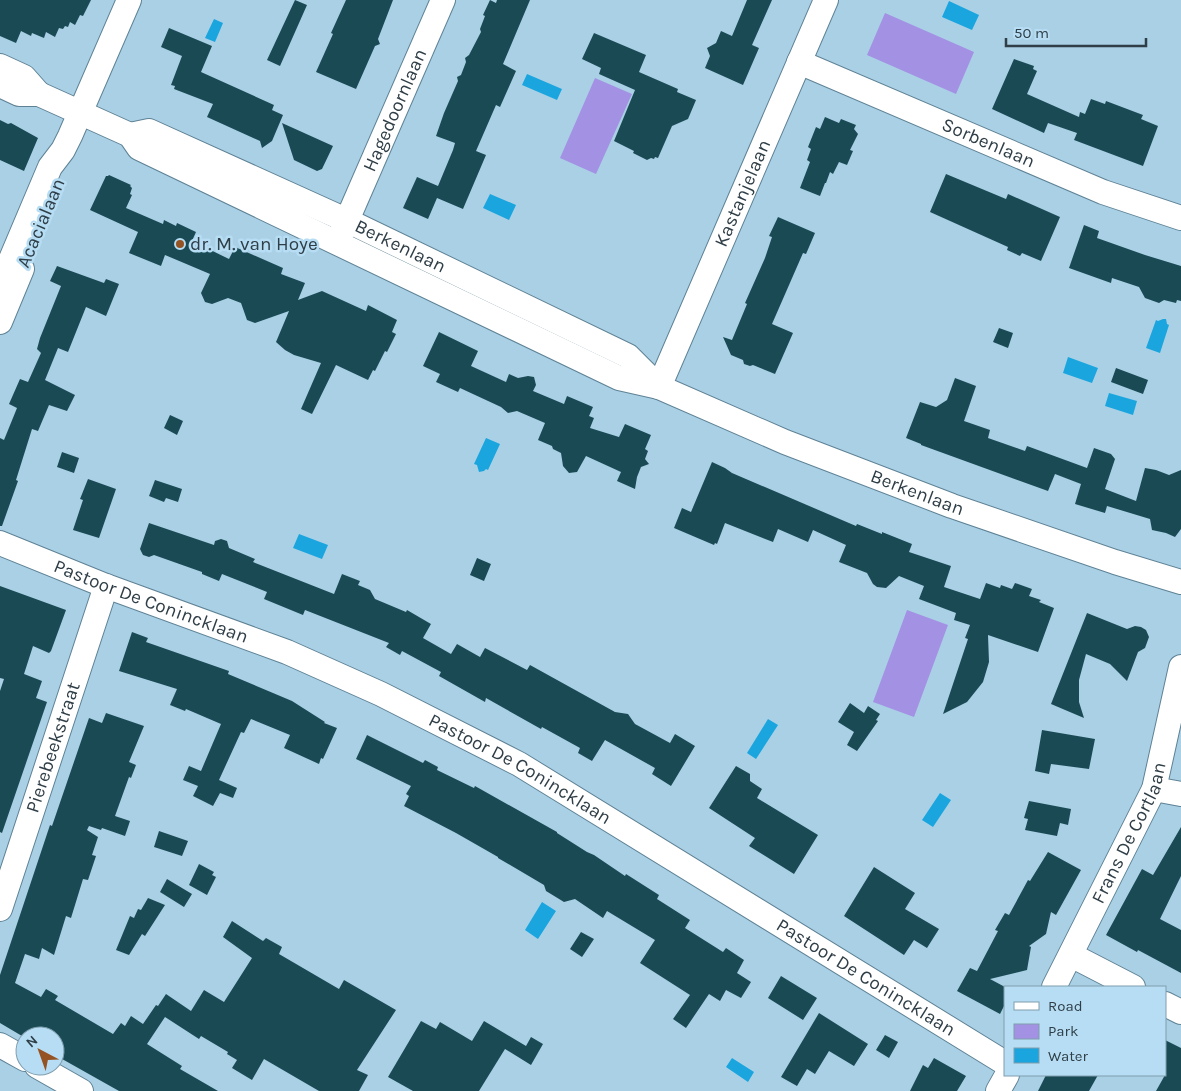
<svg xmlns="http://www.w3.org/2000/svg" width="1181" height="1091" font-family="Karla,sans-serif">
  <rect width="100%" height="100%" fill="#aad0e6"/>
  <path fill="#a391e4" d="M885,13L974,52L956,94L867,55Z
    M595,78L632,94L596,174L560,158Z
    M907,610L948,625L914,717L873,702Z"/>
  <path fill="#1ba5de" d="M949,1L979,15L972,30L942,17Z
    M214,19L223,23L215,42L205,38Z
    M527,74L562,89L557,100L522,85Z
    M490,194L516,205L509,220L483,208Z
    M1163,319H1166L1167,324L1169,325L1160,353L1146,348L1156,320L1158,321Z
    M1068,357L1098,368L1092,383L1063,373Z
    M1109,393L1137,401L1133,415L1105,406Z
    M486,438L500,444L488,470L486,469L484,471L479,472L477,465L474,464Z
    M299,534L328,545L322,559L293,548Z
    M768,719L778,725L756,759L747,753Z
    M940,793L951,800L933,827L922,820Z
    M542,902L556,911L538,939L525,930Z
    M732,1058L754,1072L748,1082L726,1067Z"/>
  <path fill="#1a4b54" d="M0,0H91L83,16L80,15L75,25L70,22L68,27L65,26L63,29L59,28L55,37L46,32L44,38L32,33L31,36L21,31L16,43L0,36Z
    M295,0L307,5L280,66L267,60Z
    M346,0H393L378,39L380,44L375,46L356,89L316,72L333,34L331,33Z
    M490,0L496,3L497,0H530L503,64L516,71L500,107L496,105L476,151L486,155L463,209L437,198L428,219L403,208L417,177L438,186L453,150L455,143L436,136L444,113L458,81L457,77L461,75L466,62L465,58L469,55L481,32L480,29L485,16L483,15Z
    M747,0H772L752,45L759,48L743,85L705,68L710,56L707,48L716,43L721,31L732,36Z
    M169,28L212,46L201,72L274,105L272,110L283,115L272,141L262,148L260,141L207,117L213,104L174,89L175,86L171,85L182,56L161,47Z
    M594,33L646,55L639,72L678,89L677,92L696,100L688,119L672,126L658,158L655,157L654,159L651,158L647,160L633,153L634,151L614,141L635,90L599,74L601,68L582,59Z
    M1014,59L1034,66L1033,69L1037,71L1027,94L1079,117L1080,112L1085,114L1091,99L1105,104L1106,101L1143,115L1141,119L1158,126L1143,166L1074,140L1077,133L1048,123L1044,133L992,109Z
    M825,117L839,123L841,119L856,125L854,129L858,134L850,150L853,151L847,165L839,162L833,174L830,172L826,183H825L820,196L800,188L810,162L807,160L811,149L808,147L816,127L820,129Z
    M0,120L8,124L11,123L38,138L24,171L0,160Z
    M282,123L333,146L322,169L317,171L294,160Z
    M946,174L1006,199L1008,194L1060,217L1041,261L1022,253L1020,256L1007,250L1008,247L930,212Z
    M109,175L131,185L130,186L132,188L130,194L132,195L126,208L163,224L164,220L176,226L177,223L196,232L192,241L229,259L235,247L283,268L281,274L305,283L298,300L322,291L366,311L368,305L397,320L392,332L396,334L387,352L385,351L375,371L373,370L368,380L336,365L312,414L301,409L321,363L294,355L285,350L276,342L289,311L255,323L247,320L241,303L228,298L212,304L205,302L201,293L210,274L165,255L161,266L129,253L138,232L90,210L106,176H108Z
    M778,217L815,233L806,254L803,253L772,324L793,333L775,374L753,365L750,366L744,364L743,360L731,355L723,337L732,340L747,304L745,303L765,258L772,237L769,236Z
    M1084,225L1099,231L1097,238L1145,255L1181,266V301L1177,300L1176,303L1164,300L1159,303L1145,298L1139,287L1112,278L1111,283L1069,268Z
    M57,266L104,283L106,279L119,284L106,316L86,307L68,352L58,348L45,380L75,395L67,411L49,405L38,431L32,429L16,480L18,481L2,526H0V438L4,440L17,408L9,404L20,379L28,382L41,353L37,349L40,338L61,286L50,281Z
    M999,328L1013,333L1008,348L993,342Z
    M439,332L478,351L471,366L506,382L509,374L518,378L528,376L534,377L536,385L533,391L564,404L567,396L593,407L589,416L594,418L590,428L619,437L625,424L651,435L645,449L648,451L645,459L649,464L641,467L637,477L635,489L617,481L621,472L586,456L577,472L569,473L563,466L561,453L553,449L552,446L538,440L545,423L517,411L508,413L501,407L460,388L458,392L436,382L440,374L423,366Z
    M1116,368L1148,380L1143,394L1111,382Z
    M955,378L976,386L964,421L990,430L988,438L1025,451L1027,446L1087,468L1094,448L1111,454L1115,459L1105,489L1136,501L1145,468L1156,470L1169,475L1181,470V529L1175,537L1166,533L1152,530L1150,519L1107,506L1105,513L1075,504L1081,484L1055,474L1048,491L921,445V444L906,438L920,402L936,407L947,400Z
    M170,415L183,421L177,435L164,428Z
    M62,452L79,458L74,473L57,467Z
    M712,462L725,468L732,473L856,526L857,524L882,534V532L912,544L909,552L951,566L944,587L980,599L986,583L1000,588L1001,585L1012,589L1015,583L1032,589L1029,596L1041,600L1039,602L1054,608L1038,652L988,635L989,662L983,682L967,702L943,714L968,639L965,638L970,625L954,620L956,613L919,599L924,586L899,576L886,588L877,587L873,584L867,573L839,562L846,545L813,530L808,542L778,529L773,542L725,523L717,544L715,543L714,545L674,528L682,508L691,512Z
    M88,479L116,489L99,538L73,530L83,500L80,499Z
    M155,480L182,489L178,502L166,498L164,502L149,496Z
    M149,523L214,545L215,541L221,539L227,541L229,548L255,559L253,562L334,594L342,574L360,581L358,585L370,590L375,599L406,612L407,610L431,624L423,638L451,654L457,644L480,657L485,648L527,670L530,665L615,712L628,714L635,724L670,743L675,734L695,746L671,786L652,774L655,768L605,740L592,761L578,753L580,748L542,727L541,729L486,698L485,702L439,676L441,672L402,651L400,655L386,647L389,643L305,610L303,615L264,599L267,592L222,574L219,581L202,574V572L154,555L149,557L143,555L140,549Z
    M477,558L491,564L484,581L470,575Z
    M0,586L66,610L51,651L49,653L33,646L24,674L42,681L36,698L47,702L2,833L0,832V691L4,679L0,678Z
    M1087,613L1127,629L1135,626L1141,627L1146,630L1149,637L1145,648L1138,652L1127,681L1110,664L1086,654L1079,680V702L1084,718L1051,704Z
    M132,632L148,638L146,642L229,671L228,674L292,701L325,722L324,723L337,728L323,759L321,758L319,764L284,748L290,735L251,719L244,733L241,732L219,780L237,788L233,798L220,793L213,806L193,796L198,786L183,780L189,766L201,771L221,724L186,709L185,711L170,705L177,689L119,671Z
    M850,703L864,713L868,706L880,714L876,720L878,721L857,751L847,745L854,732L838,722Z
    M106,713L144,726L129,762L136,765L131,778L129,777L115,816L130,821L125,836L102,828L101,830L89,826L87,830L98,837L92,855L96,856L88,880L83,879L71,918L66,916L54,955L42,948L39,959L25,954L15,983L41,997L46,989L58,996L55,1000L113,1034L121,1023L125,1026L131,1016L143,1024L156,1005L158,1006L166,994L191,1011L204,990L224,1002L252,958L223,937L232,921L263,941L266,938L282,947L279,954L339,989L344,980L396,1010L357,1070L368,1075L359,1091H319L264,1059L252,1080L232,1068L237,1060L227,1054L228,1052L201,1036L199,1039L165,1017L147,1044L182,1066L180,1069L218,1091H119L55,1055V1036H22L0,1023V975L50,825L52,826L89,718L102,723Z
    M1042,730L1095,739L1089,769L1051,764L1049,774L1035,771Z
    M367,735L423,763L425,760L438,767L437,770L474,788L475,786L557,832V833L587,852L594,855L625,876L626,874L659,895L657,899L690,920L685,928L723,952L726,948L744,960L737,973L751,982L741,998L726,990L720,1001L709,994L686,1028L673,1019L690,995L640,963L655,940L607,911L603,918L575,899L564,902L546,891L544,885L498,858V857L456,833L404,806L409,796L406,794L411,786L356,759Z
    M736,766L750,774V781L762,789L757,798L818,835L794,874L749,846L755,838L709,808Z
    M1029,801L1071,809L1068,825L1060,823L1057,836L1025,830L1028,819L1024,818Z
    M1181,827V876L1160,919L1181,930V973L1138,950L1137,952L1106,935L1142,869L1153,875Z
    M159,831L188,841L182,856L154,847Z
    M1048,852L1081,870L1056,915L1051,912L1046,934L1029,946L1031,947L1027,970L990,979L1005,987V1004L1000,1014L957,991L970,968L977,971L998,931L995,930L1005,913L1009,915L1028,880L1030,881Z
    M199,864L214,872L212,875L216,877L207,895L189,885Z
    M874,867L915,893L905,909L939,929L927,948L914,940L904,955L844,916Z
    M167,879L192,894L184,907L160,892Z
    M148,898L165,905L145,936L142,934L129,955L116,950L130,916L134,918L138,909L141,910Z
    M581,932L594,939L582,957L570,949Z
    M781,976L817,998L803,1020L768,998Z
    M819,1013L868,1044L854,1066L829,1051L815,1074L807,1069L797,1086L781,1077Z
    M421,1021L436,1029L440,1022L472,1041L484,1021L526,1046L531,1037L543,1044L531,1065L505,1049L479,1091H413L388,1077Z
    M885,1035L898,1042L889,1058L876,1050Z
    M1165,1040L1181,1048V1091H1156L1165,1075Z
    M934,1058L966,1076L957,1091H910L923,1065L928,1068Z
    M1046,1075H1098L1089,1091H1038Z"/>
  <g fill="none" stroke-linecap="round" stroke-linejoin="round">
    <g stroke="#5e8295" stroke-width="26">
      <g id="minor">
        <path id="s1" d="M799,62L1103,192L1181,218"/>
        <path d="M0,66L24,77L39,94"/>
        <path id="s2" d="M0,85L19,94H39L130,135L139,148L619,378L659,387L785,442L952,506L1115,562L1181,582"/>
        <path id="s3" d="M130,135L149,131L348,221L628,356L659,387"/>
        <path id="s4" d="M341,234L443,0"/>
        <path d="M0,285L50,167L63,150L70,136L129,0"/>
        <path d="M0,322L22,269"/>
        <path id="s5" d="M659,387L826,0"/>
        <path id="s6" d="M0,543L106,586L287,652L381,694L519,764L1005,1063"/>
        <path d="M1154,789L1181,794"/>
        <path id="s7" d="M0,909L106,586"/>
        <path d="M1071,955L1133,987"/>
        <path id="s8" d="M1054,987L1154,789L1181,667"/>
        <path d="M1165,1004L1181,1012"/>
        <path d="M0,1045L25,1059"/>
        <path d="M37,1066L81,1091"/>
        <path d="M998,1091L1007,1075"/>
      </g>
    </g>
    <use href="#minor" stroke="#fff" stroke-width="24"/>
  </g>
  <circle fill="#955222" stroke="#b6ddf3" stroke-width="2" cx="180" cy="244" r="5"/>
  <g text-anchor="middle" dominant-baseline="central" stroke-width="5" stroke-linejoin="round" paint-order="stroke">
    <g font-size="19" fill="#2f3e47" stroke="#b6ddf3">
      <text stroke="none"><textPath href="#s4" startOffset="135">Hagedoornlaan</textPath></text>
      <text stroke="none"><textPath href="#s1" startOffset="206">Sorbenlaan</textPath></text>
      <text stroke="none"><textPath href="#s5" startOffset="211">Kastanjelaan</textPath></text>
      <text transform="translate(41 223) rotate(-67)">Acacialaan</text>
      <text stroke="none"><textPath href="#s3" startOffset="296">Berkenlaan</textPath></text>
      <text stroke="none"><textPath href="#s2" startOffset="1009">Berkenlaan</textPath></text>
      <text stroke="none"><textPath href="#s6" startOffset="162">Pastoor De Conincklaan</textPath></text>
      <text stroke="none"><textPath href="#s7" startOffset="170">Pierebeekstraat</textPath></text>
      <text stroke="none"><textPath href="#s6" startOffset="568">Pastoor De Conincklaan</textPath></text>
      <text stroke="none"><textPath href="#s8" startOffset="172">Frans De Cortlaan</textPath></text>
      <text stroke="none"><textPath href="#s6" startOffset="972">Pastoor De Conincklaan</textPath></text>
    </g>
    <g font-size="19" fill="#2f3e47" stroke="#b6ddf3" text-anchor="start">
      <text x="190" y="244">dr. M. van Hoye</text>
    </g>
  </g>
  <rect x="1004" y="986" width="162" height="90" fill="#b6ddf3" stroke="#809dae"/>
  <rect x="1014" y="1002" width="25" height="8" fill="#ffffff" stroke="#809dae"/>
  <text x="1048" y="1011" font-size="15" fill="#2f3e47">Road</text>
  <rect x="1014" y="1024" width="25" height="15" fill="#a391e4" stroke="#809dae"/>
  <text x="1048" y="1036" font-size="15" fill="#2f3e47">Park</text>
  <rect x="1014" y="1048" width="25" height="15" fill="#1ba5de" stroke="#809dae"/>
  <text x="1048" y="1061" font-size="15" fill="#2f3e47">Water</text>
  <g transform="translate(40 1051) rotate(319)"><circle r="24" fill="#b6ddf3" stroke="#809dae"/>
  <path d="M0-4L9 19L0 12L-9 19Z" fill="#955222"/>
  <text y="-8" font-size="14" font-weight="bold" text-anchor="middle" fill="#2f3e47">N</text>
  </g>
  <path d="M1006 38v8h140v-8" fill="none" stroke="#2f3e47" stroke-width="2.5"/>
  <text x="1014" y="38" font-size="15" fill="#2f3e47" stroke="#b6ddf3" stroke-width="4" paint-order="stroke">50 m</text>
</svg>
